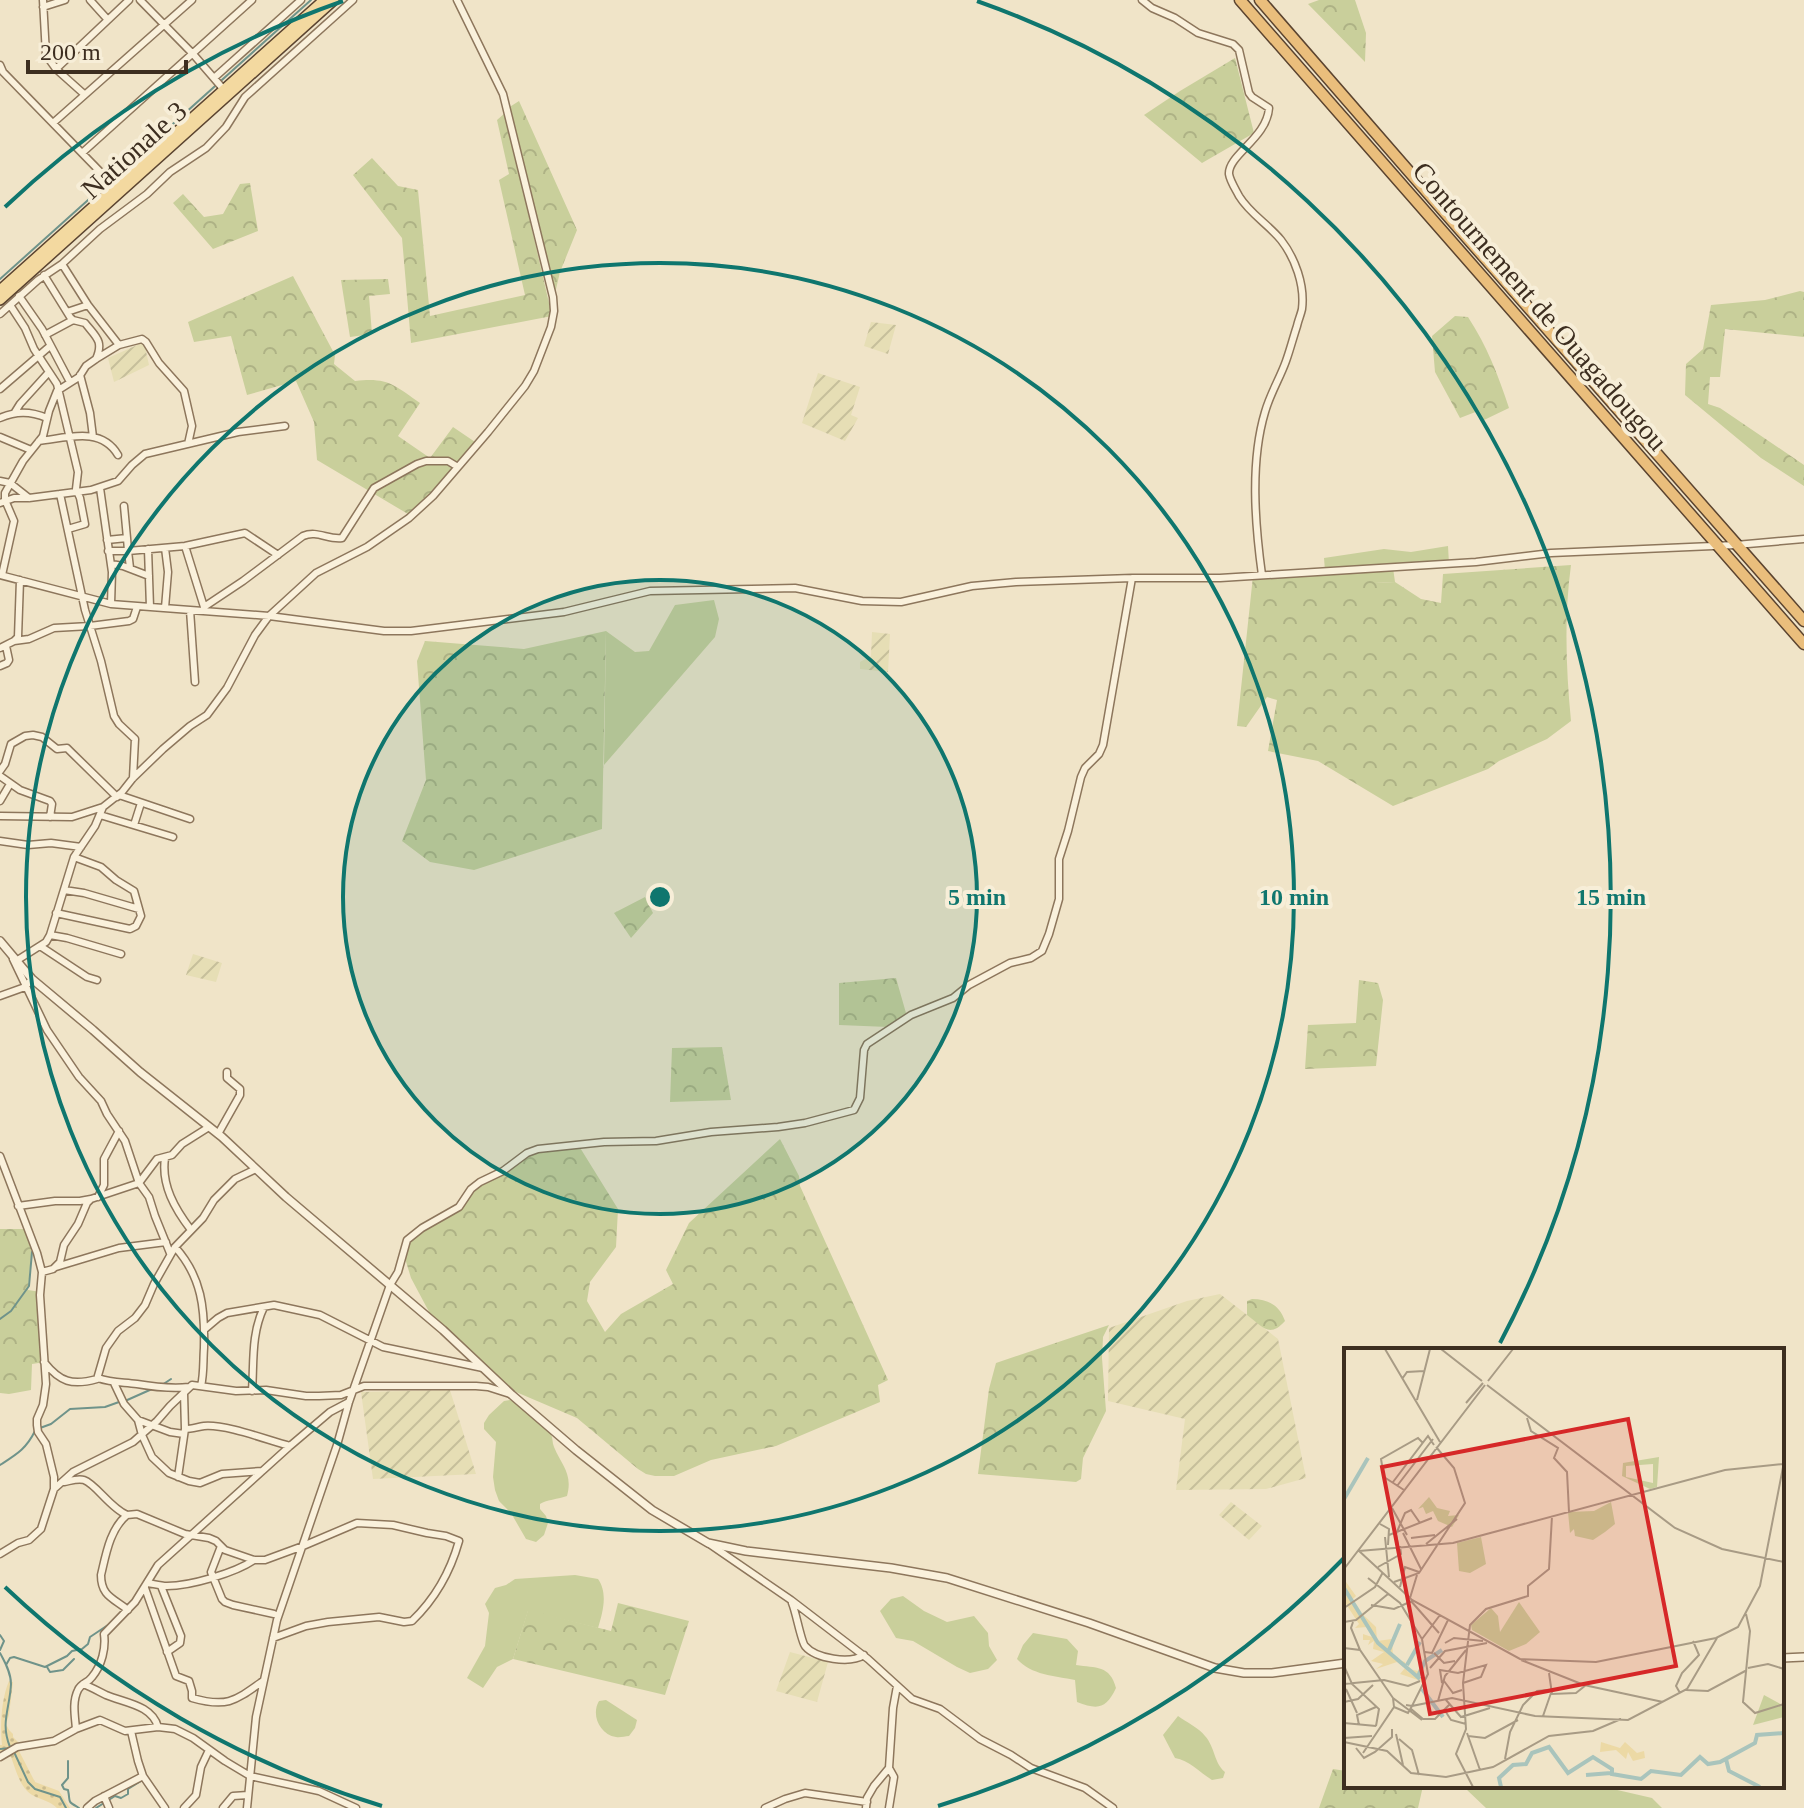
<svg xmlns="http://www.w3.org/2000/svg" width="1804" height="1808" font-family="'Times New Roman',serif">
  <defs>
    <pattern id="farmland-furrows" width="10" height="10" patternUnits="userSpaceOnUse" patternTransform="scale(2)"><rect width="10" height="10" fill="#e6deb5"/><path d="M-1 1l2-2M0 10L10 0M9 11l2-2" fill="none" stroke="#c6bf9b"/></pattern>
    <pattern id="forest-crowns" width="20" height="18" patternUnits="userSpaceOnUse" patternTransform="scale(2)"><rect width="20" height="18" fill="#c9cf9b"/><path d="M2 6a3 3 0 1 1 6 0M12 15a3 3 0 1 1 6 0" fill="none" stroke="#aeb285"/></pattern>
    <pattern id="sand-dots" width="8" height="8" patternUnits="userSpaceOnUse" patternTransform="scale(2)"><rect width="8" height="8" fill="#ecd9a5"/><path d="M2 2h.1M6 6h.1" fill="none" stroke="#cbbb8e" stroke-width="1.8" stroke-linecap="round"/></pattern>
  </defs>
  <rect width="100%" height="100%" fill="#f0e4c8"/>
  <path fill="url(#farmland-furrows)" d="M871,322L896,325L888,354L864,346Z
    M144,342L149,365L114,382L108,358Z
    M818,373L860,387L851,415L858,418L845,441L802,423Z
    M872,632L890,634L888,672L860,669V662L871,656Z
    M193,954L222,963L216,982L186,975Z
    M1220,1294L1278,1339L1306,1478L1266,1489L1176,1490L1185,1419L1108,1401L1109,1328L1187,1301Z
    M450,1390L476,1474L373,1479L361,1392Z
    M1231,1502L1262,1526L1249,1540L1219,1515Z
    M790,1652L828,1662L817,1702L776,1691Z"/>
  <path fill="#c9cf9b" d="M1448,546L1449,564L1393,568L1395,582L1375,583L1325,571L1324,558L1384,549L1411,552Z
    M714,600L719,619L715,637L604,765L606,631L635,652L649,651L675,605Z
    M510,1400C518,1403 548,1428 551,1434C553,1438 552,1443 554,1447C562,1466 573,1474 567,1496C559,1499 545,1500 540,1504V1509L546,1516L548,1523L544,1535L536,1542L526,1539L511,1513L499,1501L495,1490L493,1477L496,1442L484,1429V1423L489,1415L504,1401Z
    M575,1575L598,1579C608,1593 603,1612 598,1628L528,1611L513,1659L497,1667L483,1688L467,1678L485,1646L489,1613L485,1604L495,1588L506,1585L515,1579Z
    M903,1596L924,1611L947,1622L974,1616L988,1633L989,1646L997,1660L988,1669L970,1673L957,1667L913,1641L896,1638L880,1611L891,1599Z
    M1033,1633L1067,1639L1078,1651L1076,1665C1096,1668 1110,1665 1116,1688C1106,1709 1098,1710 1077,1702L1075,1680C1055,1676 1031,1675 1017,1659L1023,1645Z
    M606,1700L637,1720L635,1728L629,1736C625,1736 620,1738 616,1737C599,1734 591,1714 599,1701Z
    M1178,1716C1186,1722 1199,1728 1205,1736C1215,1747 1214,1763 1225,1772L1223,1778L1212,1780C1199,1772 1189,1760 1175,1758L1163,1735Z
    M1467,1786H1600L1652,1798L1662,1808H1486L1466,1789Z"/>
  <path fill="url(#forest-crowns)" d="M1319,0H1355L1366,33L1365,62L1308,4Z
    M1235,58L1254,133L1202,163L1144,115L1180,91Z
    M519,101L577,230L560,272L553,302L508,108Z
    M505,113L552,316L411,343L402,238L353,175L372,158L398,186L418,190L430,316L525,295L499,180L509,174L497,120Z
    M250,183L258,231L213,249L173,203L183,194L204,217L223,214L240,184Z
    M293,276L335,355L334,364L355,381C388,377 394,385 420,403L398,436L430,458L453,427L478,444L413,517L317,460L314,422L296,381L247,395L231,336L194,342L188,322Z
    M388,279L390,294L369,296L372,334L350,337L341,280Z
    M1800,291L1804,292V337L1725,329L1720,377H1710L1708,404L1720,408L1804,465V486L1761,458L1685,395L1686,364L1703,349L1711,305L1765,300Z
    M1455,316L1468,317C1487,346 1498,375 1509,408L1484,420L1478,411L1460,418L1435,372L1432,336Z
    M1571,565C1564,616 1566,669 1571,721L1547,739L1499,761L1488,769L1393,806L1318,761L1268,751L1277,700L1267,697L1246,727L1237,726L1253,576L1373,568L1375,583L1395,582L1421,599L1441,603L1443,574Z
    M606,631L602,829L474,870L430,862L402,841L426,780L417,661L425,641L524,649Z
    M645,897L653,913L631,938L614,913Z
    M896,978L906,1013L888,1027L839,1025V983Z
    M1359,980L1378,983L1383,1000L1376,1066L1305,1069L1308,1025L1356,1023Z
    M722,1047L731,1100L670,1102L672,1048Z
    M780,1139L799,1176L800,1186L888,1380L878,1385L880,1402L776,1446L711,1460L674,1476H655L646,1474L638,1469L577,1418L516,1392L435,1323L411,1278L404,1255L408,1241L423,1229L461,1207L473,1190L527,1154L579,1146L618,1209L616,1247L590,1282L587,1301L605,1332L621,1314L673,1284L666,1270L689,1223Z
    M0,1229H27L32,1244L28,1290L41,1292L45,1317V1362L32,1364L31,1390L9,1394L0,1393Z
    M1252,1299C1269,1299 1280,1306 1285,1321C1269,1339 1262,1326 1247,1315V1301Z
    M1109,1325L1103,1337L1102,1358L1106,1411L1083,1458L1081,1479L1076,1482L978,1474L989,1389L996,1363Z
    M618,1603L689,1621L665,1695L513,1659L528,1610L611,1631Z
    M1333,1769L1346,1771V1786H1423L1418,1808H1319Z"/>
  <path fill="url(#sand-dots)" d="M9,1681L13,1682L9,1715L6,1724L9,1730L13,1734V1737L19,1743V1751L35,1782L59,1791L70,1808H57C50,1801 42,1800 34,1796C20,1789 16,1770 11,1757L0,1751V1745H2C0,1726 1,1700 9,1681Z"/>
  <g fill="none" stroke-linecap="round" stroke-linejoin="round">
    <path stroke="#6f938a" stroke-width="2" d="M0,279L311,0
      M0,1319L11,1311L29,1286L32,1252
      M162,1385L171,1379
      M125,1401L152,1389
      M40,1428L51,1424L70,1409L105,1407L119,1402
      M0,1465C17,1454 26,1449 35,1431
      M0,1635L4,1641L0,1650
      M0,1653C5,1662 11,1673 11,1684C10,1708 0,1723 10,1747
      M6,1665L10,1658L14,1657L45,1667L67,1656L72,1651L82,1649L88,1644L90,1637L111,1623
      M47,1667L50,1672L63,1670L74,1659
      M0,1749L11,1748
      M14,1752L28,1782L35,1789L60,1797L66,1808
      M68,1761V1778L62,1785L64,1789L68,1790C71,1804 66,1800 79,1808
      M96,1808L115,1796L121,1798L128,1794V1789L141,1781"/>
    <g stroke="#8d765c" stroke-width="9">
      <path id="minor" d="M43,0L46,55L56,69L84,94
        M90,0L108,20
        M140,0L193,54L225,91
        M1142,0L1152,8L1175,18L1198,33L1233,44L1239,50L1249,93L1252,97L1269,108C1267,138 1228,155 1229,174C1230,181 1236,190 1239,196C1250,214 1268,224 1281,240C1295,258 1305,285 1302,309C1301,314 1298,321 1297,326C1293,338 1290,350 1286,361C1280,378 1270,394 1265,412C1250,462 1255,524 1262,575
        M43,7L65,0
        M0,65L3,72L115,187
        M56,69L129,0
        M214,78L301,0
        M53,123L192,0
        M82,153L252,0
        M62,264L88,305L119,345
        M44,275L70,317L73,320L85,323C96,337 104,341 96,359
        M19,296L42,329L70,382
        M10,305L25,328L34,349L57,384L78,472L76,489L80,498L85,524L68,529
        M67,312L88,305
        M0,314L38,280L62,264L100,229L147,194L170,172L206,148L226,127L245,97L353,0
        M45,335L73,320
        M80,375L90,413L93,437
        M0,389L50,346
        M15,412L20,404L49,372
        M0,418C16,411 30,411 47,418
        M0,437L31,450
        M39,441C67,438 101,426 118,455
        M0,481L10,483L29,498
        M100,488L112,572L111,604
        M60,494L85,610L101,661L114,716L119,724L135,739L133,778
        M0,503L14,498H29L91,490L118,481L132,465L145,454L238,432L285,426
        M124,506L127,538
        M107,540L127,538L128,551L185,546L245,533L278,555
        M185,546L204,607
        M165,548L168,572L165,608
        M148,549L150,607
        M108,551H128L130,568
        M111,564L123,566L149,576
        M0,575L111,604L269,616L384,631H411L564,612L650,591L795,588L862,601L901,602L972,586L1016,582L1132,578H1220L1476,562L1551,553L1736,545L1804,539
        M2,575L14,521L5,500V493L23,461L43,436L49,411L57,391L79,377L86,366L96,359L119,345L142,339L146,342L159,363L184,391L192,426L188,444
        M204,607L243,581L303,536C317,530 328,540 342,538L374,488L417,464L426,461H448L458,467
        M190,610L195,682
        M14,641L29,639L54,628L90,626L129,621L133,619L137,607
        M0,648L14,641L18,637L20,580
        M0,666L7,663L9,660L6,646
        M0,771L5,764L11,744L25,736L33,735L42,737L57,749L67,748L70,751L117,797
        M0,776L20,790L50,801L52,804L50,817
        M119,795L190,819
        M0,801L10,784
        M100,815L173,837
        M0,816L72,817L103,807L122,792L133,778L163,749L190,726L207,715L227,688L255,635L269,616L316,573L367,547L409,518L433,496L488,432L525,386L534,371L551,327L554,311L553,297L503,94L457,0
        M134,825L141,803
        M0,841L28,845L51,843L81,847
        M64,890L84,893L139,909
        M56,913L130,929L136,926L141,916L134,891L116,880L101,867L74,857
        M50,935L67,938L121,954
        M40,946L87,977L97,980
        M13,959L47,1030L79,1077L101,1101L107,1114L125,1141L139,1183L149,1197L155,1216L170,1253
        M16,961L46,942L50,935L74,857L95,826L103,807
        M0,996L25,987L32,979
        M218,1134L240,1095V1089L227,1078V1072
        M0,1156L37,1253L42,1272L40,1295L46,1384L43,1405L37,1419V1425L38,1432L46,1444L54,1477V1489L41,1529L29,1540L18,1543L0,1554
        M165,1158C161,1185 175,1209 191,1230
        M98,1197L104,1185V1159L119,1131
        M18,1206L55,1201H80L91,1199
        M175,1247C202,1277 205,1309 204,1348C203,1361 204,1374 201,1386
        M56,1267L119,1248L166,1242
        M42,1272L53,1269L60,1262L64,1245L78,1224L87,1203L91,1199L139,1183L157,1159L172,1155L182,1144L209,1127
        M205,1329L218,1318L227,1313L274,1305L320,1315L383,1347L483,1368
        M44,1362C60,1382 72,1386 97,1379L106,1348L118,1331L135,1318L145,1305L154,1284L175,1247L203,1218L214,1200L235,1179L256,1169
        M98,1378C112,1383 123,1382 137,1384C155,1387 170,1389 189,1387
        M114,1383L124,1404L138,1420L142,1435L152,1457L169,1473L189,1481L200,1483L222,1474L262,1471
        M252,1391C254,1362 251,1334 264,1307
        M138,1420L170,1432L184,1434
        M185,1429C192,1429 197,1427 204,1426C226,1424 267,1440 290,1446
        M178,1477L185,1429L184,1393
        M64,1482C70,1481 78,1478 84,1480C96,1484 110,1508 127,1515
        M54,1489L73,1472L133,1442L157,1421L170,1406L192,1385L236,1391L266,1390L306,1396H319L341,1395L364,1386H476L488,1387L510,1394
        M708,1543L791,1600L868,1659L912,1699L940,1709L980,1739L1011,1755L1031,1768L1085,1788L1113,1808
        M221,1546L211,1572L222,1599L225,1602L233,1605L274,1614
        M148,1583C154,1584 161,1586 167,1586C190,1586 235,1573 254,1560
        M161,1586L181,1636L180,1643L167,1652
        M145,1588L176,1676L189,1681L192,1691V1698C227,1708 235,1701 263,1681
        M792,1603C796,1612 801,1641 805,1646C816,1659 850,1664 864,1655
        M128,1610C113,1598 101,1596 101,1575C106,1554 110,1529 127,1515L137,1514L185,1534L209,1538L216,1541L225,1550L254,1560H265L303,1546L357,1523L393,1525L427,1533L446,1536L459,1541C450,1573 436,1598 412,1621L404,1622L379,1617L328,1622L306,1626L273,1638
        M83,1684C91,1687 98,1691 106,1695C125,1703 152,1705 158,1727
        M76,1729C75,1716 72,1702 78,1690C81,1683 88,1683 92,1677C102,1665 106,1648 104,1634L135,1602L158,1565L290,1446L330,1412L349,1402
        M131,1731L138,1761L143,1776L165,1808
        M0,1757L17,1747L54,1741L76,1729L100,1720L125,1731L158,1727L175,1729L193,1738L225,1761L250,1776L319,1791L356,1808
        M889,1768L894,1777L889,1808
        M104,1796L109,1808
        M87,1808L95,1801L143,1776
        M184,1808L196,1795L201,1767L209,1750
        M223,1808L233,1796L248,1795
        M247,1808L256,1717L277,1620L337,1445L349,1402L390,1285L398,1272L407,1240L422,1228L459,1207L471,1189L480,1182L503,1171L527,1153L538,1149L604,1142L656,1141L711,1132L778,1127L805,1123L854,1110L860,1098L864,1050L867,1044L911,1015L953,998L969,985L1010,963L1031,958L1042,951L1049,934L1059,899V859L1068,831L1081,777L1085,768L1099,754L1103,745L1132,578
        M765,1808L785,1799L805,1793L867,1802
        M866,1808L867,1798L874,1786L889,1768L893,1708L897,1686"/>
    </g>
    <g stroke="#8d765c" stroke-width="10">
      <path id="tertiary" d="M0,941L32,979L93,1030L140,1072L222,1137L286,1197L443,1330L512,1395L576,1450L652,1510L708,1543L746,1551L891,1568L947,1578L1089,1623L1215,1668L1244,1673H1272L1346,1663
        M1782,1658L1804,1657"/>
    </g>
    <g stroke="#5b4430" stroke-width="12">
      <path id="primary" d="M0,290L324,0
        M0,300L334,0"/>
    </g>
    <g stroke="#5b4430" stroke-width="13">
      <path id="trunk" d="M1240,0L1804,644
        M1260,0L1446,214L1804,621"/>
    </g>
    <use href="#minor" stroke="#faf1dc" stroke-width="6"/>
    <use href="#tertiary" stroke="#faf1dc" stroke-width="7"/>
    <use href="#primary" stroke="#f3d9a0" stroke-width="9"/>
    <use href="#trunk" stroke="#eabe7c" stroke-width="10"/>
  </g>
  <circle cx="660" cy="897" r="317" fill="#0f766e" fill-opacity=".12"/>
  <g fill="none" stroke="#0f766e" stroke-width="4">
    <circle cx="660" cy="897" r="317"/>
    <circle cx="660" cy="897" r="634"/>
    <path d="M1344 1558A951 951 0 0 1 938 1806M382 1806A951 951 0 0 1 5 1587M5 207A951 951 0 0 1 343 1M977 1A951 951 0 0 1 1500 1343"/>
  </g>
  <g text-anchor="middle" dominant-baseline="central" stroke-width="8" stroke-linejoin="round" paint-order="stroke">
    <g font-size="28" fill="#3d2e20" stroke="#f7eed8">
      <text transform="translate(134 150) rotate(-42)">Nationale 3</text>
      <text transform="translate(1540 306) rotate(49)">Contournement de Ouagadougou</text>
    </g>
  </g>
  <g transform="translate(1344 1348)">
    <rect width="440" height="440" fill="#f0e4c8"/>
    <path d="M420,347L440,358V369L409,377Z" fill="#c9cf9b"/>
    <path d="M315,109L313,139L306,141L278,128L279,115ZM309,116V135L282,129V118ZM85,149L93,160L106,163L104,168L115,167L108,179L94,173L89,163L82,166L79,159L74,161ZM267,154L271,176L261,184L249,192L231,188L230,181L226,185L224,164L250,163ZM137,189L142,216L126,225L115,223L113,195ZM175,254L196,284L182,296L165,303L128,282L127,277L147,260L154,268L156,284Z" fill="#c9cf9b" fill-rule="evenodd"/>
    <path d="M2,234L12,248L8,252L12,260L32,279L33,293L48,291L49,310L61,314L63,323L71,329L65,321L74,323L76,318H79L74,327L79,333L81,345L77,333L56,326L61,320L53,314L32,321L39,316L27,313L40,304L29,301L30,293L24,297L26,292H19V286L28,289L23,279L11,280L15,276L0,253ZM257,394L276,400L281,394L293,405L300,403L301,410L289,413L284,404L282,411L272,402L256,404Z" fill="#ecd9a5"/>
    <path fill="none" stroke="#a9c4bc" stroke-width="4" d="M0,151L24,110M0,240L34,295L76,331M45,302L56,276M63,317L76,294M74,328L81,313L98,302M78,341L99,369M382,411L385,423L416,439M242,427L267,425M157,439L155,430L169,417L182,416L188,405L205,399L224,425L249,409L268,421V426L297,431L307,423L337,427L356,409L364,416L376,414L411,395L413,387L440,385"/>
    <path fill="none" stroke="#a89b85" stroke-width="2" d="M41,1L96,94M97,1L138,33M58,31L63,24L80,23M144,33L169,1M143,37L331,180L378,201L440,214M73,52L86,1M122,55L139,35M183,70L187,83L214,100L210,110L223,124L225,164M49,134L84,88L90,97M53,138L89,91M60,142L40,129L37,111L74,90L79,95M48,160L63,187M36,176L45,181L44,197M59,185L77,221M45,187L88,170M41,189L45,229M67,190L91,187M82,196L113,171M54,197L52,186L61,165L67,162L76,175M14,202L68,252L176,311L252,314L372,290L394,279L416,238L440,114M15,203L109,195L381,122L439,116M34,219L57,206L56,198M0,221L141,37M24,230L56,255L78,291L84,326L68,358L62,357M50,234L75,225L121,155L110,120L92,99M56,239L61,219L75,224M66,250L73,227M67,253L95,285M27,257L50,261L68,253M0,260L31,239L39,224M402,266L406,283L399,354L411,365L440,356M0,274L12,272L44,246M9,274L7,280L16,302M78,291L96,267M101,295L110,290L139,293M0,300L16,302L49,350L50,359L19,405M81,304L88,305L104,272M90,305L100,315L111,313M177,312L240,337L319,354M0,318L8,336L35,361L32,378M86,320L101,303L143,295M404,320L424,316L440,321M205,325L208,346L232,345L242,337M100,333L109,345L118,342M98,335L96,322L114,325L142,317L137,329L119,335M0,336L40,332L64,338L76,333M2,341L13,365M342,342L364,343L403,322M336,345L332,338L338,325L355,307L349,293M49,350L78,372M102,352L117,369L146,360M94,353L101,328L122,302M0,354L14,351L29,337M50,359L64,365L68,358L108,350L191,368L284,372L343,341L373,290M66,360L79,371H91L105,357M100,361L107,372L122,376M199,368L207,345M0,375L32,378M15,377L13,367L32,359M123,385L136,422M52,386L59,417M124,388L141,390L174,372M0,390L28,388M55,391L68,402L75,427M0,394L43,403L67,425L102,429L149,419L205,388L249,383L277,371M12,400L20,410L31,404L48,389V381M161,411L166,384L179,357L193,343L204,342M129,439L112,406L122,381L119,335L126,277L142,261L184,248V238L205,221L208,168"/>
    <path fill="#d62828" fill-opacity="0.15" stroke="#d62828" stroke-width="4" d="M284,71L332,318L86,366L38,119Z"/>
    <rect width="440" height="440" fill="none" stroke="#3d2e20" stroke-width="4"/>
  </g>
  <circle cx="660" cy="897" r="12" fill="#0f766e" stroke="#f7eed8" stroke-width="4"/>
  <g font-size="24" text-anchor="middle" font-weight="bold" fill="#0f766e" stroke="#f7eed8" stroke-width="8" stroke-linejoin="round" paint-order="stroke">
    <text x="977" y="905">5 min</text>
    <text x="1294" y="905">10 min</text>
    <text x="1611" y="905">15 min</text>
  </g>
  <path d="M28 60v12h158v-12" fill="none" stroke="#3d2e20" stroke-width="4"/>
  <text x="40" y="60" font-size="24" fill="#3d2e20" stroke="#f7eed8" stroke-width="6" paint-order="stroke">200 m</text>
</svg>
